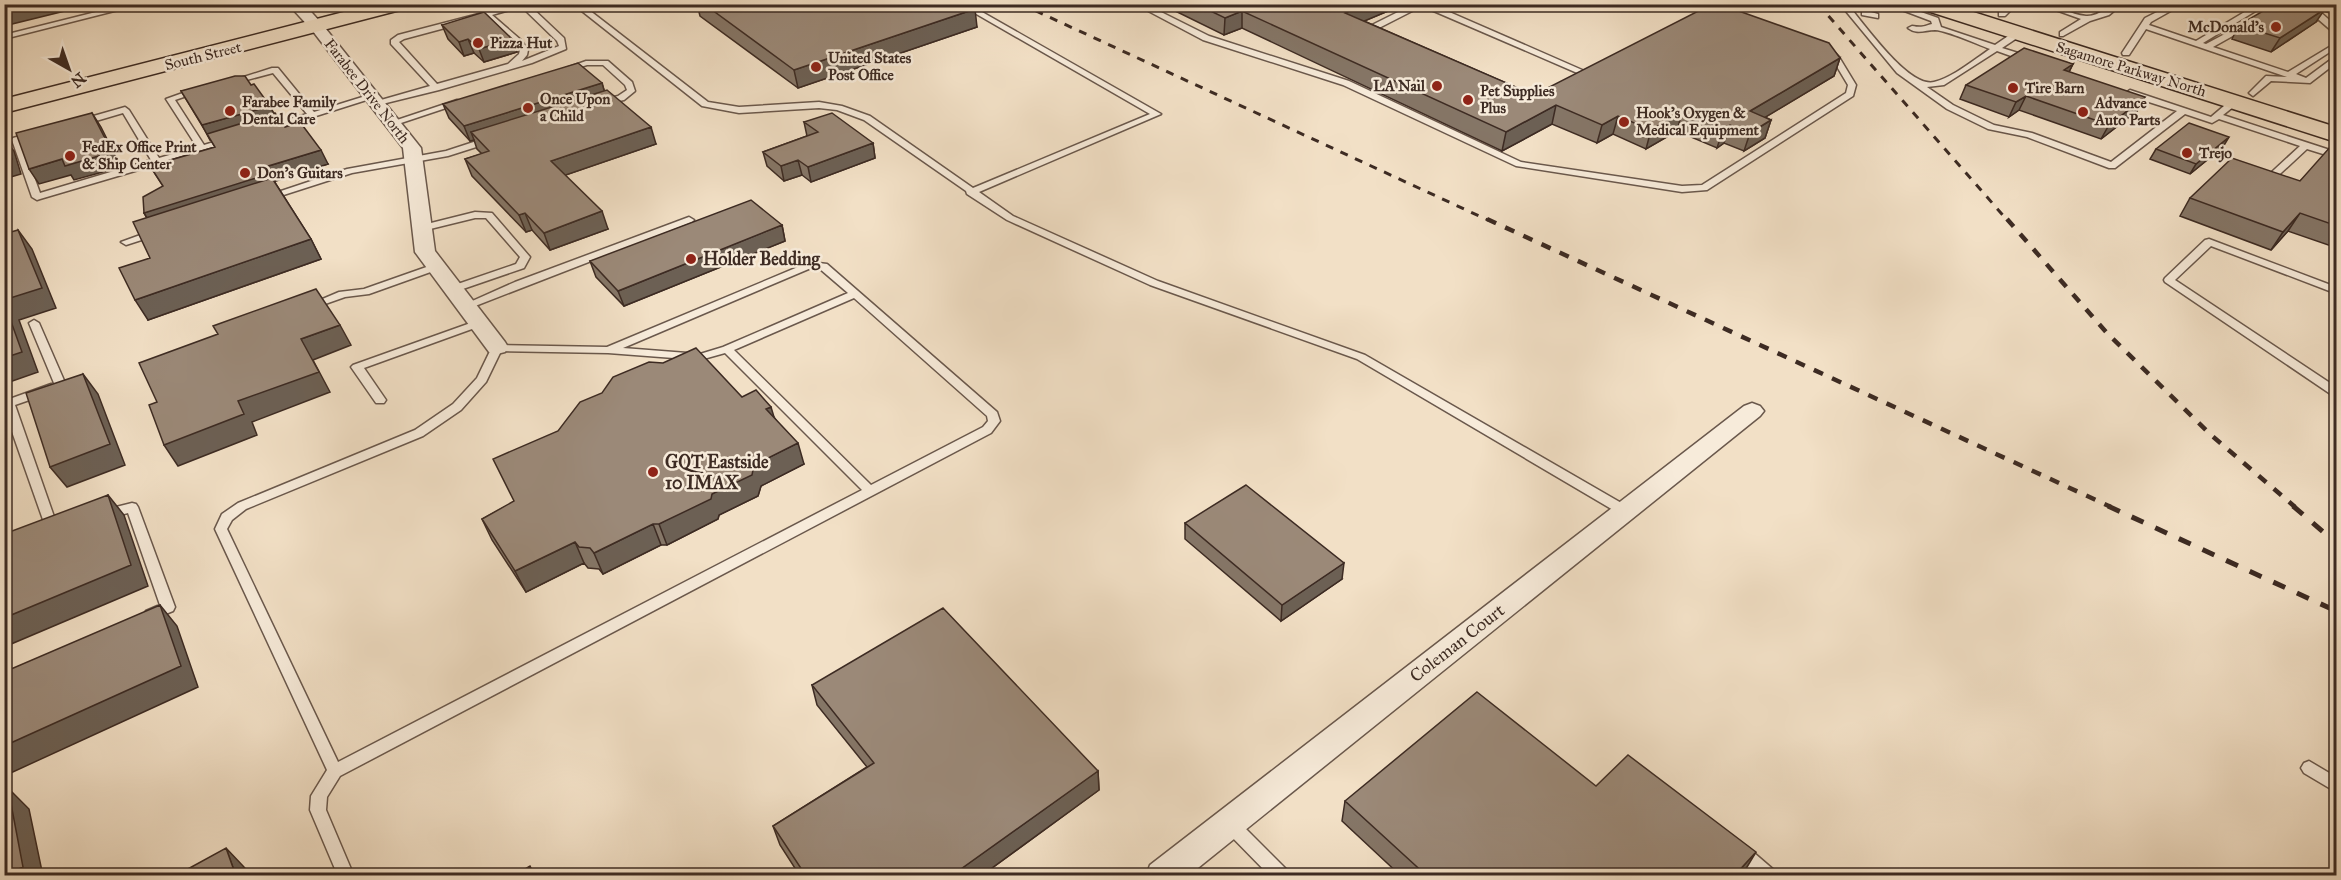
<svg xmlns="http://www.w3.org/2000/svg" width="2341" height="880" font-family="'IM FELL Great Primer',serif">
  <rect width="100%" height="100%" fill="#f2e0c6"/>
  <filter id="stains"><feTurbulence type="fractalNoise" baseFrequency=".00333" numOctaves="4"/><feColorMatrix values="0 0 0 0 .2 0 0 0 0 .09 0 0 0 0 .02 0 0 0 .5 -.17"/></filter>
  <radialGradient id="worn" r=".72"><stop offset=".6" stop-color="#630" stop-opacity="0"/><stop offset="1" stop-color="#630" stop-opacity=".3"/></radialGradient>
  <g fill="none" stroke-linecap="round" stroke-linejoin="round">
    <g stroke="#6a584c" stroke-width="3">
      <path id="lane" d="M128,4H142L4,39V35Z
        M573,4H581L584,7L603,4L589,10L708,102L739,107L819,102L842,106L870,116L973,188L1150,114L959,4H968L1161,114L979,192L1013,216L1158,281L1365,355L1630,508L1631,511L1630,514H1620L1357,359L1150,285L1007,220L967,194L966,191L864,120L837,110L819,108L739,113L702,106Z
        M1135,4H1145L1209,36L1349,81L1521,162L1682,186L1702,185L1846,93L1848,85L1833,60L1824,51L1825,49H1831L1839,57L1856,85L1853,96L1707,190L1682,192L1516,166L1343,85L1203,40Z
        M1414,4H1431L1589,73L1582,75L1422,6L1377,29V32L1383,37L1382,39H1376L1369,33L1370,26Z
        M1840,4H1847C1864,23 1908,88 1934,82C1952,78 1975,59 1990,49C1976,44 1949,31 1935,30C1925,30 1917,35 1908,28L1912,26C1923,28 1924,26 1932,24L1931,21L1886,4H1898L1938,18L1941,27L1995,45L2014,32H2020V36L2002,48L2031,57V61H2025L1997,51L1944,85L1927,87L1953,105L1994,125L2032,133L2111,162L2177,111L2127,95L2126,93L2130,90L2211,117L2231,100H2237V104L2223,115L2336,152V158L2307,149L2268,185H2262V181L2300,146L2219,119L2212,123L2185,114L2115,168H2109L2027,137L1988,129L1947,109L1897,73Z
        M1872,4H1881L1871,12L1878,14V18L1862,15V11Z
        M2009,4H2017L2005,16H1999V12Z
        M2039,4C2057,4 2070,15 2086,16C2099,17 2109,4 2122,4L2109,15L2090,21L2063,36H2060V32L2081,19Z
        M2173,4H2183L2151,22L2149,25L2196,41L2258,4H2267L2203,43L2206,44L2251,20H2254V24L2213,47L2288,72L2336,43V48L2296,74L2306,78L2333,58H2336V63L2310,83L2271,81L2253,96L2249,93L2266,76L2287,77L2146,29L2129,55H2123L2122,53L2145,18Z
        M2316,4L2336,10V14L2305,5Z
        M513,5H529L564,38L566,49L532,63L439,90L374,106V102L430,86L391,44V40L398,35ZM513,9H524L557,41L559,46L522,61L527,55L528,50L522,41L492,15ZM486,17L520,50L519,54L508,64L437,84L399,42L404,39Z
        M2302,7L2317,9L2336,26V32H2333L2311,13L2302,11Z
        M586,61H608L632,82L635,91L624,100L599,105V101L618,96L627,90L625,85L603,65H587L565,72L561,70Z
        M272,68H278L314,112L372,94L376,97L272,130H266V126L307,114L273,73L232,84L228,82Z
        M194,89L201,91L175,100L204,145L227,138L231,141L230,143L40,199L37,200L32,197L12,140L13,138L34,132L38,135L21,141L40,193L151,160L123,113L79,126L76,125V121L125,107L129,110L159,158L197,147L166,99Z
        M457,100L464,102L395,125L388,123Z
        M489,137L492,138V142L448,156L352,173L268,200L263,197L347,169L446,151Z
        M475,212L492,213L530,257L524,268L457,291H449L448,289L449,287L516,264L520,257L486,218H475L422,231L417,228L419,226Z
        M689,217L694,220L692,222L470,308L466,309L461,306L515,282Z
        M154,230L159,233L157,235L126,245L121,242Z
        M2209,239L2336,287V293L2332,292L2211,246L2175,280L2336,387V396L2332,395L2165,282L2164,280L2165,278L2205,240Z
        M810,262L827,264L997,412L1000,421L991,433L340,776L327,797L326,810L354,876H338L310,810L311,796L327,770L215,529L222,514L238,503L415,430L453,404L477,378L493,345L607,347ZM811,268L820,269L848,293L723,347L700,354L623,348ZM854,298L987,416L988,421L983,427L871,485L734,350ZM501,351L608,353L700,360L725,353L862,490L338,762L227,529L232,520L246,509L423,436L461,410L486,382Z
        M435,264L439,265V269L369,294L345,297L311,309L306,306L339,292L364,289Z
        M34,320L39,323L66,385L64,388L15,405L59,531L58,534H48L47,531L4,409V401L54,383L29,323Z
        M479,320L484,323L483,325L364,368L386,400L384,403H376L351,367L353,365Z
        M132,503L136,504L138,507L175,607L173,611L151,620L146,619L144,615L146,611L160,605L128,513L105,519L100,517L99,514L100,511Z
        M2309,761L2336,777V792L2304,773L2301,768L2304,763Z
        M1230,817L1236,819L1288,871L1290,876H1270L1224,829L1222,824L1224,819Z
        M1740,844L1746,846L1775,871L1777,876H1756L1734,856L1732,851L1734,846Z"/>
    </g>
    <g stroke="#6a584c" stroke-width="3">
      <path id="street" d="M288,4H304L322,24L421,148L435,251L505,342L508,347L505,352L497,354L489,352L415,252L403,148L312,30Z
        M1752,403L1760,406L1764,411L1760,416L1188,876H1146L1150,865L1744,406Z"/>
    </g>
    <g stroke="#3d2b23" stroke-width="3">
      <path id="primary" d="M375,4H411L408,8L4,113V99Z
        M1915,4H1948L2336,127V142L1918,8Z"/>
    </g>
    <use href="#lane" fill="#f7ebda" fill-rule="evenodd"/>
    <use href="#street" fill="#f7ebda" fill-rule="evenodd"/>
    <use href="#primary" fill="#f2e0c6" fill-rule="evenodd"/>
    <path stroke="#3d2b23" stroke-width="3" stroke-dasharray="8 8" stroke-linecap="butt" d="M1021,4L1490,221
      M1818,4L2008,221"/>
    <path stroke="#3d2b23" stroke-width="4.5" stroke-dasharray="10 10" stroke-linecap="butt" d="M1487,219L2111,507
      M2007,219L2106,332L2210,434L2295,507"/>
    <path stroke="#3d2b23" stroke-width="5" stroke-dasharray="13 13" stroke-linecap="butt" d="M2108,506L2336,611
      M2293,506L2336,543"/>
  </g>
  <path fill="#857667" stroke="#3d2b23" stroke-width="1.5" d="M693,4H967L977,27L798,88L700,16L698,8Z
    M1161,4H1400V6L1364,21L1534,95L1840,58L1834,76L1765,117L1771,120L1765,138L1744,151L1724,143L1717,148L1677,131L1646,149L1613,134L1597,143L1552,124L1502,151L1242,28L1224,35Z
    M2079,4H2110L2098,11Z
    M2316,22L2271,52L2232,39L2239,25Z
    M442,25L517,52L484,62L474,53L464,56L448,39Z
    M2073,64L2069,72L2137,111L2101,139L2019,110L2009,117L1960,99L1966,85Z
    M602,83L604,90L656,144L565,175L608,229L550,250L532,230L526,232L472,176L465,159L482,154L477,149L474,140L470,141L449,118L443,104Z
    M251,85L270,106L274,114L285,127L328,164L274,181L311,239L321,259L148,320L150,258L147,218L144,213L163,186L150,166L215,147L181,91Z
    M804,122L873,143L875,158L811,182L802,175L784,181L767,166L763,152L807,136Z
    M2223,147L2190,174L2150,159L2156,149Z
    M2337,148V248L2288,231L2271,250L2180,216L2190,198L2300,181Z
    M782,225L785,241L624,306L596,277L590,261Z
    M742,397L774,417L804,464L761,486L758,496L719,515L718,519L667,545H661L603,574L599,569L588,568L584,563L526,592L492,540L482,519L514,502Z
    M1185,523L1342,579L1281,621L1185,539Z
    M812,685L1098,771L1099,790L981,876H800L780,845L773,826L867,767L817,705Z
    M1345,801L1744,872L1741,876H1401L1342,821Z"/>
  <path fill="#6c6054" stroke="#3d2b23" stroke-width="1.5" d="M30,4H83L85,6L4,26V10Z
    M1364,4H1400V6L1343,30L1345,13Z
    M2101,4H2110L2098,11Z
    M975,9L977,27L798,88L794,70Z
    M2325,9L2316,22L2271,52L2280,38Z
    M1242,11V28L1224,35L1225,18Z
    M468,39L474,53L464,56L459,42Z
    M512,39L517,52L484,62L479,49Z
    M1840,58L1834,76L1744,130L1750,111Z
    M2073,64L2066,78L2064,70Z
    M602,83L606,97L471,132L474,140L470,141L464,126Z
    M2026,96L2019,110L2009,117L2016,102Z
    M2145,97L2137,111L2101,139L2109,125Z
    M1556,105L1552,124L1502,151L1506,132Z
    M270,106L277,120L210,140L202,125Z
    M1682,112L1677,131L1646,149L1651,130Z
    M92,113L101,127L121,167L74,180L71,175L39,184L29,169L62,159Z
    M1618,116L1613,134L1597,143L1602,125Z
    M1771,120L1765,138L1744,151L1750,133Z
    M1730,125L1724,143L1717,148L1723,129Z
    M651,127L656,144L557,178L551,161Z
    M2229,137L2223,147L2190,174L2196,164Z
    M4,138L14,151L21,174L4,179Z
    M873,143L875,158L811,182L808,167Z
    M321,150L328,164L273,182L153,228L144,213L265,167Z
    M798,160L802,175L784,181L781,166Z
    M602,211L608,229L550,250L544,233Z
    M525,213L532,230L526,232L519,215Z
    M2300,213L2288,231L2271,250L2283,232Z
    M782,225L785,241L624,306L618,291Z
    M18,230L32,249L56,308L19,320L38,372L4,384V300Z
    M311,239L321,259L148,320L135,300Z
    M340,325L351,345L313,360L330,392L252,422L257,435L178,466L164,445L238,401L301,339Z
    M83,374L98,394L125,465L67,487L50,467Z
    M771,407L777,427L766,409Z
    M798,443L804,464L761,486L758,496L719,515L718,519L667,545L659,524L712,494L754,465Z
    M108,495L124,515L148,586L4,647V618Z
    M653,524L661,545L603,574L594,553Z
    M575,542L584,563L526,592L515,571Z
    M1344,563L1342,579L1281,621L1282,605Z
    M160,605L177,626L198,687L4,776V746Z
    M1098,771L1099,790L981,876H951Z
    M8,788L29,809L43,876H6Z
    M226,848L245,868L247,876H236Z
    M1756,852L1744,872L1741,876H1734Z"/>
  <path fill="#9b8978" stroke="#3d2b23" stroke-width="1.5" d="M4,4H30L4,10Z
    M704,4H967L975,9L794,70Z
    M1196,4H1364L1345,13L1534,95L1712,4H1719L1829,43L1840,58L1750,111L1771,120L1750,133L1730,125L1723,129L1682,112L1651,130L1618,116L1602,125L1556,105L1506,132L1242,11L1225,18Z
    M2275,4H2310L2325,9L2280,38L2239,25Z
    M484,12L512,39L479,49L468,39L459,42L442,25Z
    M2024,48L2073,64L2064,70L2145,97L2109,125L2026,96L2016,102L1966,85Z
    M578,63L602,83L464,126L443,104Z
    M235,76H245L251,85L254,84L270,106L202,125L181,91Z
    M607,90L651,127L551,161L602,211L544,233L525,213L519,215L465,159L489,151L471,132Z
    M92,113L112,152L65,166L62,159L29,169L16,133Z
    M275,113L285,127L300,122L321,150L265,167L269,174L144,213L143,197L163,186L150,166L215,147L207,134Z
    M832,113L873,143L808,167L798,160L781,166L763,152L818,132L804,122Z
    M2189,123L2229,137L2196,164L2156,149Z
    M4,139L12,159L4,161Z
    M2331,146L2337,148V226L2300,213L2283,232L2190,198L2232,158L2300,181Z
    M272,178L311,239L135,300L119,268L150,258L133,222Z
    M751,200L782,225L618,291L590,261Z
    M18,230L42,288L4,300V234Z
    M316,289L340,325L301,339L319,372L238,401L244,414L164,445L149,405L157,402L139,363L218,334L213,326Z
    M4,302L22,352L4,358Z
    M696,348L742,397L756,390L771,407L766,409L798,443L754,465L752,475L712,494L711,499L659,524H653L594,553L590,548L579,547L575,542L515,571L482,519L514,501L493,459L558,431L580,402L602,393L613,377L649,362L663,363Z
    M83,374L110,444L50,467L26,393Z
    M1246,485L1344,563L1282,605L1185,523Z
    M108,495L131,565L4,618V534Z
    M160,605L181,666L4,746V672Z
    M943,608L1098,771L951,876H806L773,826L874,763L812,685Z
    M1477,692L1596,786L1628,755L1756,852L1734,876H1427L1345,801Z
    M8,788L23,867L4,876V790Z
    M226,848L236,876H175Z
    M530,866L535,876H513Z"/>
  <g fill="#8f2418" stroke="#f7ebda" stroke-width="2">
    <circle cx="2276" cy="27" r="6"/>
    <circle cx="478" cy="43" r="6"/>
    <circle cx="816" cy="67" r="6"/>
    <circle cx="1437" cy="86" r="6"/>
    <circle cx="2013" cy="88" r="6"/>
    <circle cx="1468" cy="100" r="6"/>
    <circle cx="528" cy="108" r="6"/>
    <circle cx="230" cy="111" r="6"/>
    <circle cx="2083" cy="112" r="6"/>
    <circle cx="1624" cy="122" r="6"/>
    <circle cx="2187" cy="153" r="6"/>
    <circle cx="70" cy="156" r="6"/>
    <circle cx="245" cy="173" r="6"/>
    <circle cx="691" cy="259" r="6"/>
    <circle cx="653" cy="472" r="6"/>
  </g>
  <g text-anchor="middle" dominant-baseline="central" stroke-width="5" stroke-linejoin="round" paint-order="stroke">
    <g font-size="15" font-weight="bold" fill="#3d2b23" stroke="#f7ebda" text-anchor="start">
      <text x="2264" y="27" text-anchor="end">McDonald's</text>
      <text x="490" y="43">Pizza Hut</text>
      <text x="828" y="58">United States<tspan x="828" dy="17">Post Office</tspan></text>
      <text x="1425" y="86" text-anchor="end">LA Nail</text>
      <text x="2025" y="88">Tire Barn</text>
      <text x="1480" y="91">Pet Supplies<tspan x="1480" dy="17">Plus</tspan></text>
      <text x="540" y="99">Once Upon<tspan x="540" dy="17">a Child</tspan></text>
      <text x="242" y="102">Farabee Family<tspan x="242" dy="17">Dental Care</tspan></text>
      <text x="2095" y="103">Advance<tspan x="2095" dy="17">Auto Parts</tspan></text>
      <text x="1636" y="113">Hook's Oxygen &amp;<tspan x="1636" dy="17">Medical Equipment</tspan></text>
      <text x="82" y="147">FedEx Office Print<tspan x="82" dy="17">&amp; Ship Center</tspan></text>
      <text x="2199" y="153">Trejo</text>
      <text x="257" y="173">Don's Guitars</text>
    </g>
    <g font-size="15" fill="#3d2b23" stroke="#f7ebda">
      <text transform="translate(203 56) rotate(-14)">South Street</text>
      <text transform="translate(2131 69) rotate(17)">Sagamore Parkway North</text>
      <text transform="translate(367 91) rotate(52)">Farabee Drive North</text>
    </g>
    <g font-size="18" font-weight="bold" fill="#3d2b23" stroke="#f7ebda" text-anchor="start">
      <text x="703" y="259">Holder Bedding</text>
      <text x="665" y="462">GQT Eastside<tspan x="665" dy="21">10 IMAX</tspan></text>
    </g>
    <g font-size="18" fill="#3d2b23" stroke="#f7ebda">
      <text transform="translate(1457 643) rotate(-38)">Coleman Court</text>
    </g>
  </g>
  <rect width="2341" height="880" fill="none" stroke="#f2e0c6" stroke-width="24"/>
  <rect x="6" y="6" width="2329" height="868" fill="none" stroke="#3d2b23" stroke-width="3"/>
  <rect x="12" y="12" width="2317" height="856" fill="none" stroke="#3d2b23" stroke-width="1.5"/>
  <g transform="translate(69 69) rotate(140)" stroke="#f7ebda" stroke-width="4.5" paint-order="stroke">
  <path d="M0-4.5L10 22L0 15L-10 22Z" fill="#3d2b23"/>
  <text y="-9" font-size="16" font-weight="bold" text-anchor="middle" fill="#3d2b23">N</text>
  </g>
  <rect width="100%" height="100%" filter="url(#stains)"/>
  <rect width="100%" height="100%" fill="url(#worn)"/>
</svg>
